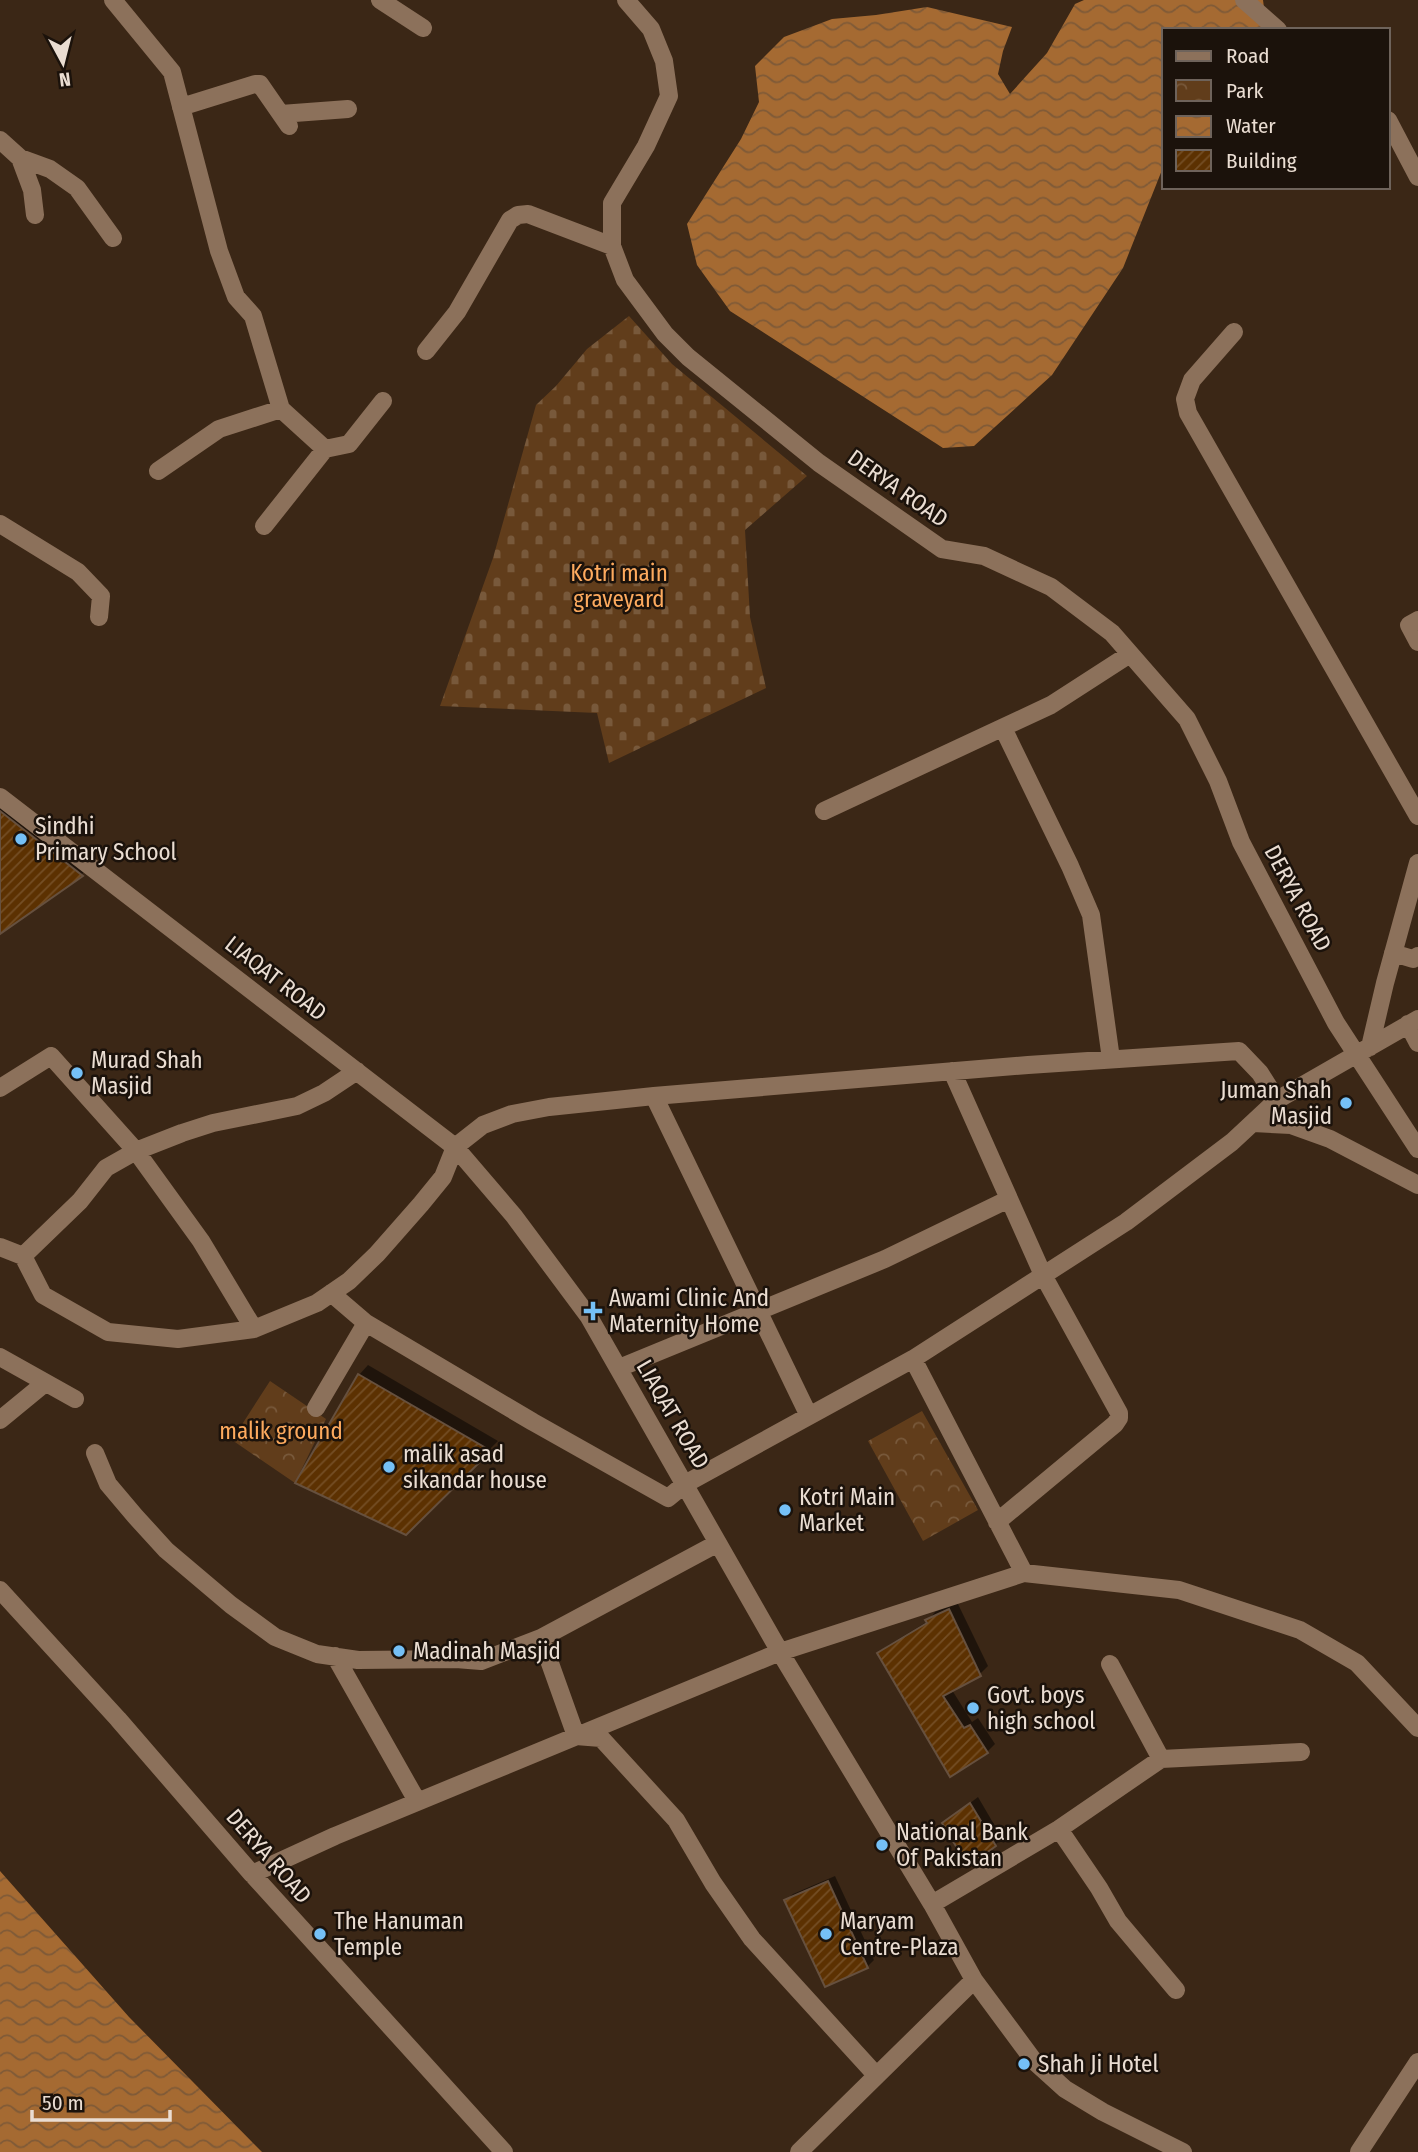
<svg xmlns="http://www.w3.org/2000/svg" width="1418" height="2152" font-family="'Fira Sans Condensed',sans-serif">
  <defs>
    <pattern id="cemetery-stones" width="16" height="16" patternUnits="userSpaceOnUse" patternTransform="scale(1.75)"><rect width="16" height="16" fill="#613d1b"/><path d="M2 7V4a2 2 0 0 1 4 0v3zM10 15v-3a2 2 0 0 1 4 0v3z" fill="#78593b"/></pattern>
    <pattern id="park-crowns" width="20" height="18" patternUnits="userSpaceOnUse" patternTransform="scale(1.75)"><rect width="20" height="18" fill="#613d1b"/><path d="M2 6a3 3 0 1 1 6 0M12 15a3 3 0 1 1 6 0" fill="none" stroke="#78593b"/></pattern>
    <pattern id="water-waves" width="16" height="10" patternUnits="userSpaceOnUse" patternTransform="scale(1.75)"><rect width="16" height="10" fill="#a56a32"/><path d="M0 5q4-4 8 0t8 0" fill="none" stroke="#7f5a37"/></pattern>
    <pattern id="building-hatch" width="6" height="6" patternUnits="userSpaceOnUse" patternTransform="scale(1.75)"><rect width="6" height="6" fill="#5c3101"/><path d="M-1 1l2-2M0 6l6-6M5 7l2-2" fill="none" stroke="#744e25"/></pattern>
  </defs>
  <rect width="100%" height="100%" fill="#3b2716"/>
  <path fill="url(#cemetery-stones)" d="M629,316L672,364L807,476L745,530L750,617L766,688L609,763L597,713L440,706L493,558L536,405L556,386L587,349Z"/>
  <path fill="url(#park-crowns)" d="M270,1381L326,1419L295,1483L232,1440Z
    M922,1411L978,1510L923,1541L868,1441Z"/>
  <path fill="url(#water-waves)" d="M1084,0H1263L1267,30H1164V165L1123,268L1052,375L974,446L943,448L730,311L697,265L687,224L741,139L759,102L755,66L784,37L832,19L876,15L927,7L1012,27L1003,51L998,74L1010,94L1047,53L1075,4Z
    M0,1871L129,2017L262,2152H0Z"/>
  <path fill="#0007" d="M0,794L91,865L82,874L0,932Z
    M368,1365L498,1441L405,1533L359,1375Z
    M957,1602L988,1666L980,1674L952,1690L972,1722L978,1718L995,1744L987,1752L879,1654L887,1646L928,1621L935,1612Z
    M978,1797L1002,1838L995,1845L944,1823Z
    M835,1876L874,1960L867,1967L786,1900L793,1894Z"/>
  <path fill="url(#building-hatch)" stroke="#66503e" stroke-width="2" d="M0,811L83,876L0,934Z
    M358,1374L491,1451L406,1535L295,1483Z
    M949,1609L981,1676L943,1696L964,1728L970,1725L988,1753L950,1777L877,1653L927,1623L925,1620Z
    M970,1803L996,1846L968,1866L942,1823Z
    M828,1881L868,1968L825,1987L784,1900Z"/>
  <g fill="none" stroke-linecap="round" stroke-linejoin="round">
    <path stroke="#8c715b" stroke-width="18" d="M113,0L172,72L219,251L236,297L253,316L281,409L325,449
      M380,0L423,28
      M626,0L651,29L664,61L669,96L646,146L612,203V246L625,280L665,334L688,357L819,463L942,549L984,556L1051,587L1112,633L1187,719L1218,781L1241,842L1336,1023L1418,1149
      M1244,0L1278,30
      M181,107L255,84H260L289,126
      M281,114L348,109
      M1388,120L1418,177
      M0,140L20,158L32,190L35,215
      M20,158L50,169L77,188L113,238
      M1234,332L1192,380L1185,399L1188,413L1418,816
      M426,351L457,312L510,220L518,215L528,214L612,246
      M158,471L219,429L281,409
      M0,524L78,572L101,596L99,617
      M264,526L325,449L349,444L383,401
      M1418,620L1409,625L1418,642
      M1003,728L1070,866L1091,915L1111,1059
      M0,797L455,1147L514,1216L589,1317L780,1652L932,1904L974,1980L1034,2061L1065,2089L1103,2112L1183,2152
      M824,811L1051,705L1130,654
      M1393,953L1413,959L1418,956
      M1408,1024L1418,1043
      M1370,1047L1385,983L1418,863
      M952,1071L1043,1275L1119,1413V1418L1115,1424L997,1522
      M0,1088L51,1056L136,1151L201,1241L254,1329
      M654,1096L809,1416
      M1253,1123L1291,1125L1330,1139L1418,1185
      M0,1247L23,1256L43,1295L108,1332L178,1339L254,1329L317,1303L349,1281L377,1254L421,1204L443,1177L455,1147L483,1125L512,1114L549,1107L654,1096L1028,1065L1239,1051L1260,1073L1277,1100
      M23,1256L80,1201L106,1168L136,1151L182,1133L213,1123L297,1106L324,1093L357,1071
      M331,1293L366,1323L533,1422L668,1498L685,1484L913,1359L1126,1222L1232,1142L1277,1100L1418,1019
      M0,1357L75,1399
      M913,1359L1024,1573
      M619,1368L885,1259L1009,1199
      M316,1408L366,1323
      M0,1420L45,1383
      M95,1453L108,1484L135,1516L166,1550L231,1605L275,1637L317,1654L358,1660L456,1659L481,1661L541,1638
      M718,1543L541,1638L576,1736L601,1738L676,1820L713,1883L752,1939L876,2075
      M0,1590L118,1719L252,1874L504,2152
      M335,1656L417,1801
      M1110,1664L1161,1759
      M1059,1829L1099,1888L1118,1921L1176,1990
      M252,1874L335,1836L780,1652L1024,1573L1179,1590L1300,1630L1357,1663L1418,1728
      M932,1904L1059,1829L1161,1759L1301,1752
      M799,2152L974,1980
      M1359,2152L1418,2062"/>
  </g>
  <g fill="#75c0f6" stroke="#1b120b" stroke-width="2.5">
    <circle cx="21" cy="839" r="7"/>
    <circle cx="77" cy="1073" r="7"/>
    <circle cx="1346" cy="1103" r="7"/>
    <path d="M589.5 1300.5h7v7h7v7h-7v7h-7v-7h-7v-7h7z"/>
    <circle cx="389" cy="1467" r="7"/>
    <circle cx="785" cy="1510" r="7"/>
    <circle cx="399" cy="1651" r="7"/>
    <circle cx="973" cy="1708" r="7"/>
    <circle cx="882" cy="1845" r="7"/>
    <circle cx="320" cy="1934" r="7"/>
    <circle cx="826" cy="1934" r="7"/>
    <circle cx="1024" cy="2064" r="7"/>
  </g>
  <g text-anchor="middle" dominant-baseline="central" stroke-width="5" stroke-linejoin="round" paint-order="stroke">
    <g font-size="23" fill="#eaddd2" stroke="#1b120b">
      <text transform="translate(898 488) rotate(35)">DERYA ROAD</text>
      <text transform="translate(1298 898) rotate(62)">DERYA ROAD</text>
      <text transform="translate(276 978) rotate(38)">LIAQAT ROAD</text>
      <text transform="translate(673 1414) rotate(60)">LIAQAT ROAD</text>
      <text transform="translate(269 1856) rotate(49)">DERYA ROAD</text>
    </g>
    <g font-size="23" fill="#fdaa5e" stroke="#1b120b">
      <text x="619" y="573">Kotri main<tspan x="619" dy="26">graveyard</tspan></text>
      <text x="281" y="1431">malik ground</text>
    </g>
    <g font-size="23" fill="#eaddd2" stroke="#1b120b" text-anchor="start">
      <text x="35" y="826">Sindhi<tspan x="35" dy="26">Primary School</tspan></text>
      <text x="91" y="1060">Murad Shah<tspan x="91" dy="26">Masjid</tspan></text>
      <text x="1332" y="1090" text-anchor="end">Juman Shah<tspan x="1332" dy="26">Masjid</tspan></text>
      <text x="609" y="1298">Awami Clinic And<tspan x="609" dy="26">Maternity Home</tspan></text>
      <text x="403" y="1454">malik asad<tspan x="403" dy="26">sikandar house</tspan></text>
      <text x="799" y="1497">Kotri Main<tspan x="799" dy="26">Market</tspan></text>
      <text x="413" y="1651">Madinah Masjid</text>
      <text x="987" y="1695">Govt. boys<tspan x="987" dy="26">high school</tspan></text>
      <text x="896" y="1832">National Bank<tspan x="896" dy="26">Of Pakistan</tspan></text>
      <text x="334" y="1921">The Hanuman<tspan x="334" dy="26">Temple</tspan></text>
      <text x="840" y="1921">Maryam<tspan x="840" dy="26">Centre-Plaza</tspan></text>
      <text x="1038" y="2064">Shah Ji Hotel</text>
    </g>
  </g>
  <rect x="1162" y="28" width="228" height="161" fill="#1b120b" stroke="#6e635b" stroke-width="2"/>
  <rect x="1176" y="51" width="35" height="10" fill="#8c715b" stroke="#6e635b" stroke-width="2"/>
  <text x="1226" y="63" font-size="21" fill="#eaddd2">Road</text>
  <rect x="1176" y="80" width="35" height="21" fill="url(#park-crowns)" stroke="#6e635b" stroke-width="2"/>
  <text x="1226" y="98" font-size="21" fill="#eaddd2">Park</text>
  <rect x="1176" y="116" width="35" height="21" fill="url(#water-waves)" stroke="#6e635b" stroke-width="2"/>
  <text x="1226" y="133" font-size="21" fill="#eaddd2">Water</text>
  <rect x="1176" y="150" width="35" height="21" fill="url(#building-hatch)" stroke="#6e635b" stroke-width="2"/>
  <text x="1226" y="168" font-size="21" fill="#eaddd2">Building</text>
  <g transform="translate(63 63) rotate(173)" stroke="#1b120b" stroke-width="5" paint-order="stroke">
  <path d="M0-5L12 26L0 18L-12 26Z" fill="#eaddd2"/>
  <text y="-10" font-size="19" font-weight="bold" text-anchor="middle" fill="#eaddd2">N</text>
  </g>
  <path d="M32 2110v10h138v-10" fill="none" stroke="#eaddd2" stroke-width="3.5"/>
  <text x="42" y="2110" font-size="21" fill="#eaddd2" stroke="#1b120b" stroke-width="5" paint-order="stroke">50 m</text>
</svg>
